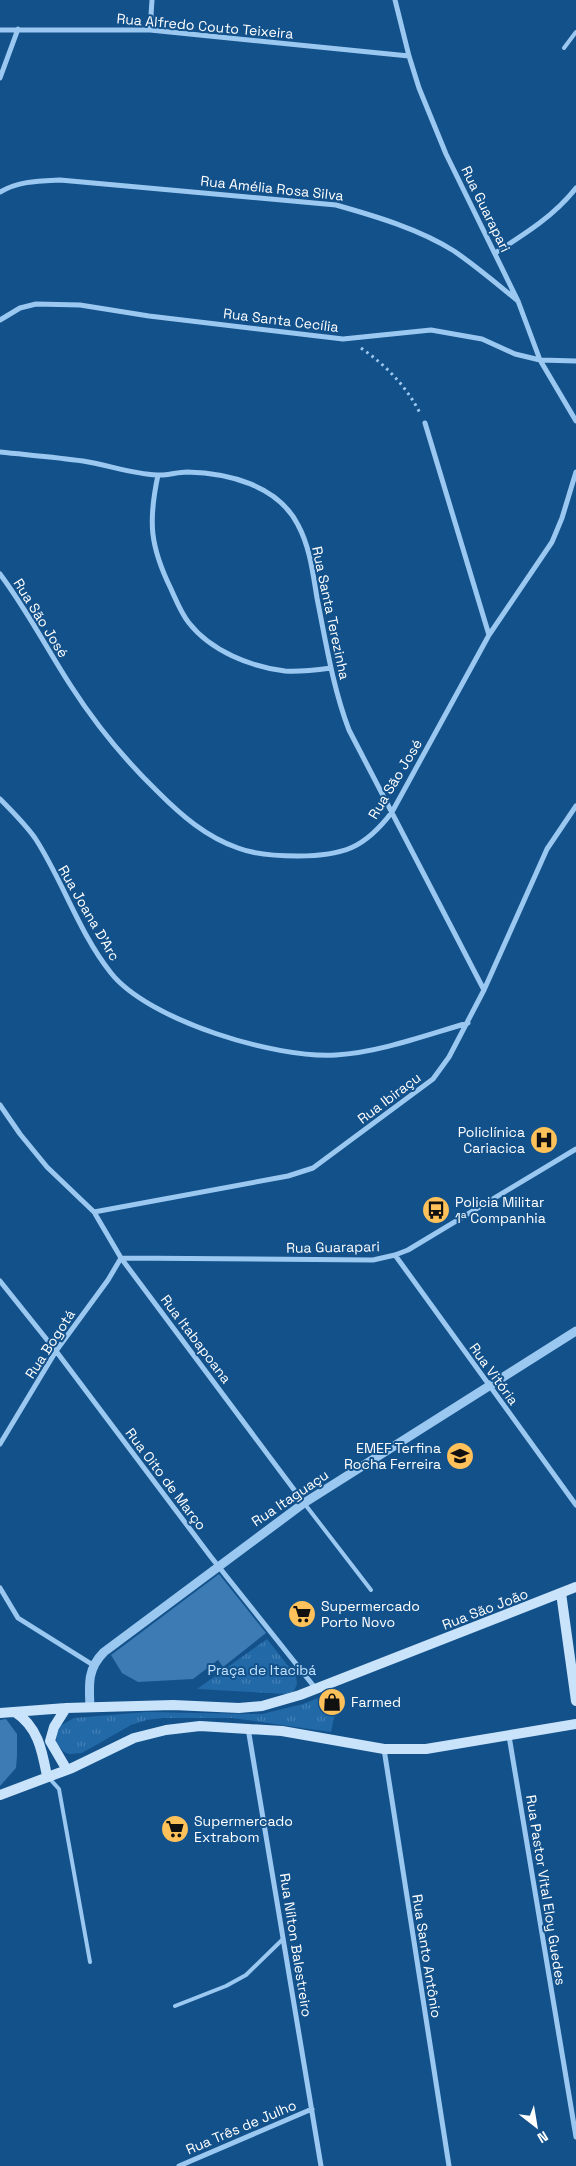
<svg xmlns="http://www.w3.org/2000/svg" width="576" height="2166" font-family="'Space Grotesk',sans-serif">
  <defs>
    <pattern id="park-tufts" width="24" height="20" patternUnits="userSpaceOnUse" patternTransform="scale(1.25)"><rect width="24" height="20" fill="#2269a8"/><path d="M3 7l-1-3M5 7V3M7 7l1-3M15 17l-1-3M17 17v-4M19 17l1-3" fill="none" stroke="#4380b5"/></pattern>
  </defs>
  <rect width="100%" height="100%" fill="#13518b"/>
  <path fill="url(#park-tufts)" d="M267,1639L296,1676L297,1684L294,1691L286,1694L197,1689Z
    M340,1689L331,1732L233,1718H163L147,1720L131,1725L82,1753L69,1754L64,1752L56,1743L57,1731L60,1726L74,1718L146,1712L262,1714L303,1704Z"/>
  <path fill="#3c7bb4" d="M219,1574L266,1633L223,1667L218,1660L193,1679L138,1682L122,1673L111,1655Z
    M6,1719L17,1734V1756L16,1768L0,1786V1720Z"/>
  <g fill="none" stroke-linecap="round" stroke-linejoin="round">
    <path stroke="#9bc8f0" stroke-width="3" stroke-dasharray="2.5 4" stroke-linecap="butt" d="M361,348C387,366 407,387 421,415"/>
    <path stroke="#9bc8f0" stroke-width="4" d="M564,48L576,32
      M304,1503L371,1590
      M49,1778L59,1789L90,1962
      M175,2006L226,1986L246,1975L283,1939"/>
    <path stroke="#9bc8f0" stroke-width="5" d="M395,0L409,56L419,88L446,154L518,301L540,360L576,421
      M0,30H150L409,56
      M150,30L152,0
      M0,78L18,29
      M0,192C19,181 38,181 60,180L336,205C375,216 419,229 454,251C476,266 497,284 518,301
      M495,253C525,234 554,216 576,188
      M0,320L20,308L36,304L80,305L149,316L343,339L431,330L482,339L515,354L540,360L576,361
      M425,423L489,635
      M0,452C28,455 55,457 83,461C108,465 132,474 157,475C167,476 177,472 187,472C228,473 278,485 298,525C310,547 313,574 317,598C326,643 333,688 349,730L484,990
      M158,475C148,522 150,546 171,589C176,600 181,613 189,623C211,651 251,667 285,671C300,672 316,670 331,668
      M0,574C27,610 47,649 71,686C96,725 125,760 158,792C181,815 206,837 238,848C256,855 278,856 298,856C343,856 365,848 392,812L489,635L552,542L562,518L576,472
      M0,799C12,811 25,824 35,838C63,881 79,933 111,973C149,1021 277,1059 336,1055C381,1052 426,1035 468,1023
      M0,1105L20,1134L47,1167L94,1212L121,1258L304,1503
      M94,1212L288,1176L313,1168L433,1079L449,1057L484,990L547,849L576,806
      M395,1255L576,1505
      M0,1281L56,1351L211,1557L316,1689
      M0,1444L56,1351L108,1280L121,1258L373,1260L395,1255L408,1250L576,1149
      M0,1588L18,1618L93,1665
      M248,1728L321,2166
      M509,1736L576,2137
      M384,1749L449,2166
      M179,2166L312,2109"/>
    <path stroke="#9bc8f0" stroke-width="9" d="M90,1707C89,1685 87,1669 104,1652L304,1503L576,1331"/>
    <path stroke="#c9e3fb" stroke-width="10" d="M561,1593L576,1701
      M66,1708L54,1727L50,1741L67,1770
      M15,1712C38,1727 42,1750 47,1776
      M0,1713L66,1708L173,1705L239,1708L262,1706L300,1695L576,1587
      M0,1795L72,1768L134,1738L166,1730L200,1726L282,1731L384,1749H426L576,1724"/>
  </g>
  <defs>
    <g id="hospital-disc" transform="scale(1.4375)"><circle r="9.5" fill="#ffc25a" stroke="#13518b"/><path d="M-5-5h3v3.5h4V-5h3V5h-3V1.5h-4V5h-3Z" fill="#111"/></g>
    <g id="bus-disc" transform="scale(1.4375)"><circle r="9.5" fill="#ffc25a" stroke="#13518b"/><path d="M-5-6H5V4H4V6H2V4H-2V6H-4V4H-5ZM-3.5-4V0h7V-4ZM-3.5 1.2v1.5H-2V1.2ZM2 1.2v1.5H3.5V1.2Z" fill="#111"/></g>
    <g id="school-disc" transform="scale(1.4375)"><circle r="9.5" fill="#ffc25a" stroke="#13518b"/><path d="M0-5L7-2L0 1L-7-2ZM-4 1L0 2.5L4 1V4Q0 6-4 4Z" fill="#111"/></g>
    <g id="supermarket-disc" transform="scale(1.4375)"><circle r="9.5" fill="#ffc25a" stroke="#13518b"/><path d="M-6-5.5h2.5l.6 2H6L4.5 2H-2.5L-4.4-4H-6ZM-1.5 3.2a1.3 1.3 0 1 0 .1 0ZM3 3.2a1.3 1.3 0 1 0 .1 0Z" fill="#111"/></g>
    <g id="shop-disc" transform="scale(1.4375)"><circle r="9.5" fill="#ffc25a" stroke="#13518b"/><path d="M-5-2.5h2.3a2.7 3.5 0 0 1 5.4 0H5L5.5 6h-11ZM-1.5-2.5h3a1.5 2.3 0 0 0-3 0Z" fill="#111"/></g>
  </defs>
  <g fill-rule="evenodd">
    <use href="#hospital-disc" x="544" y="1140"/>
    <use href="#bus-disc" x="436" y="1210"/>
    <use href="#school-disc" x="460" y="1456"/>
    <use href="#supermarket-disc" x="302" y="1614"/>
    <use href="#shop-disc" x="332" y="1702"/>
    <use href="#supermarket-disc" x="175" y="1829"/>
  </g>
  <g text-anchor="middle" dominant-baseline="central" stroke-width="4" stroke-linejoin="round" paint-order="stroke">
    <g font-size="14" fill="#fff" stroke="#13518b">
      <text transform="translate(205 26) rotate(5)">Rua Alfredo Couto Teixeira</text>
      <text transform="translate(272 188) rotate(6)">Rua Amélia Rosa Silva</text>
      <text transform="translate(486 209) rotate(64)">Rua Guarapari</text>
      <text transform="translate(281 320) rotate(7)">Rua Santa Cecília</text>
      <text transform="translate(331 613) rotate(78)">Rua Santa Terezinha</text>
      <text transform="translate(41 618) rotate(58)">Rua São José</text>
      <text transform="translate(395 779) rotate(-59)">Rua São José</text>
      <text transform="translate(89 913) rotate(60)">Rua Joana D'Arc</text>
      <text transform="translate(389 1098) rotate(-37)">Rua Ibiraçu</text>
      <text transform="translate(333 1247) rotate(-1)">Rua Guarapari</text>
      <text transform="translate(196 1339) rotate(53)">Rua Itabapoana</text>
      <text transform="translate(50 1344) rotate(-57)">Rua Bogotá</text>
      <text transform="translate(494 1374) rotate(54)">Rua Vitória</text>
      <text transform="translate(166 1479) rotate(53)">Rua Oito de Março</text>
      <text transform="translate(290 1498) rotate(-34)">Rua Itaguaçu</text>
      <text transform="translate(485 1609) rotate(-21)">Rua São João</text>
      <text transform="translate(546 1890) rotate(81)">Rua Pastor Vital Eloy Guedes</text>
      <text transform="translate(296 1945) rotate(81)">Rua Nílton Balestreiro</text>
      <text transform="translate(427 1956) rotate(81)">Rua Santo Antônio</text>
      <text transform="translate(241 2127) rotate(-23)">Rua Três de Julho</text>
    </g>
    <g font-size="14" fill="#fff" stroke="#13518b" text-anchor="start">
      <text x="525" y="1132" text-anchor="end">Policlínica<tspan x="525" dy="16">Cariacica</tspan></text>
      <text x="455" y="1202">Policia Militar<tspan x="455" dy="16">1ª Companhia</tspan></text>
      <text x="441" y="1448" text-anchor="end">EMEF Terfina<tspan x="441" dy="16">Rocha Ferreira</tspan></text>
      <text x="321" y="1606">Supermercado<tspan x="321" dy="16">Porto Novo</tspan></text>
      <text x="351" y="1702">Farmed</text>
      <text x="194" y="1821">Supermercado<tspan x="194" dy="16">Extrabom</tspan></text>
    </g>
    <g font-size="14" fill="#c1e1fc" stroke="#13518b">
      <text x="262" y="1670">Praça de Itacibá</text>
    </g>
  </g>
  <g transform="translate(536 2126) rotate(149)" stroke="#13518b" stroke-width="4" paint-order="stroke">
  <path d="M0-4L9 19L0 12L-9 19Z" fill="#ffffff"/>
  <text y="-8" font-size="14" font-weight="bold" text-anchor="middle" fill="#ffffff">N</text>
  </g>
</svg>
